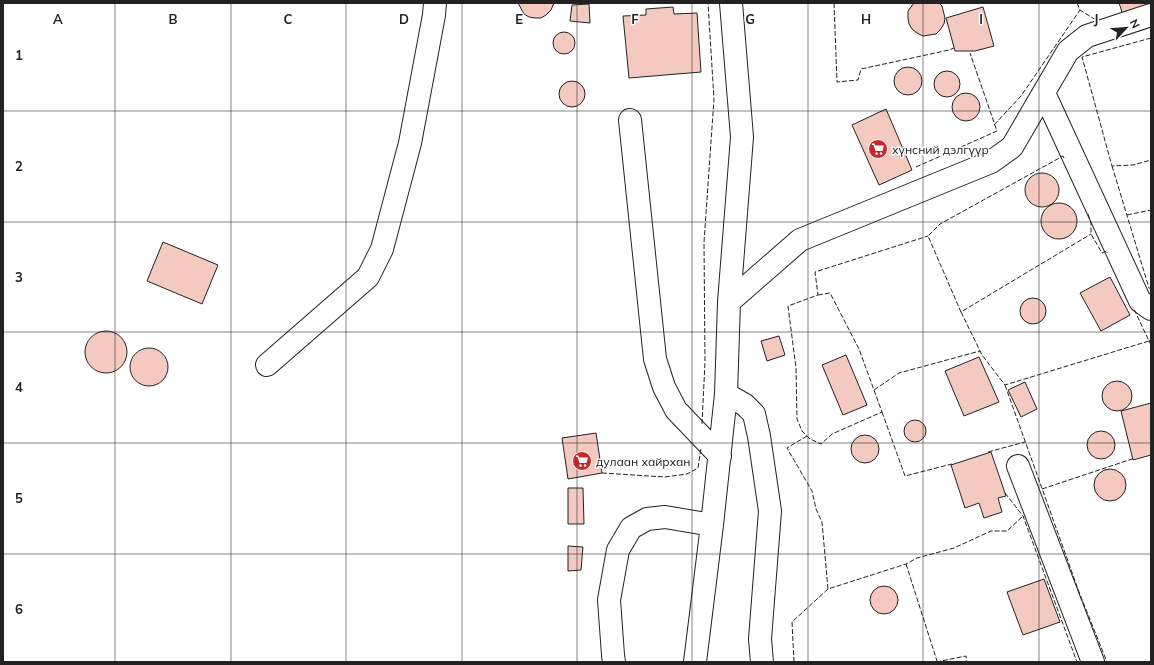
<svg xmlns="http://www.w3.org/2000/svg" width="1154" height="665" font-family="Mulish,sans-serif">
  <rect width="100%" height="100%" fill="#fff"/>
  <path fill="#f3c9c0" stroke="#222" d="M518,3H554L551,10L546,15L541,18H535L529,17L524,14Z
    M914,3H939L942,6L945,18L944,24L940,30L936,34L923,36L917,33L912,29L909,24L908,18V11Z
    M1119,3H1148L1149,6L1123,15Z
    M589,4L590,23L570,21L572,5Z
    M673,7L674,14L697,13L701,72L629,78L623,16L646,15V9Z
    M983,7L994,46L975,51H955L946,18Z
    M553 43a11 11 0 1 1 22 0a11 11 0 1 1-22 0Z
    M894 81a14 14 0 1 1 28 0a14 14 0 1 1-28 0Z
    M934 84a13 13 0 1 1 26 0a13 13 0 1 1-26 0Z
    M559 94a13 13 0 1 1 26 0a13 13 0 1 1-26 0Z
    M952 107a14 14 0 1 1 28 0a14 14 0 1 1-28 0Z
    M886,109L912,170L879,185L852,125Z
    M1025 190a17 17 0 1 1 34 0a17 17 0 1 1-34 0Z
    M1041 221a18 18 0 1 1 36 0a18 18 0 1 1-36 0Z
    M163,242L218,265L202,304L147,281Z
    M1110,277L1130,315L1101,331L1080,293Z
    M1020 311a13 13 0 1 1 26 0a13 13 0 1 1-26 0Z
    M85 352a21 21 0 1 1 42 0a21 21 0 1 1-42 0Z
    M779,336L785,355L767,361L761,341Z
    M130 367a19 19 0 1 1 38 0a19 19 0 1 1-38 0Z
    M846,355L867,405L843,415L822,365Z
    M979,357L999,402L964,416L945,371Z
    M1102 396a15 15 0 1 1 30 0a15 15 0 1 1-30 0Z
    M1025,382L1037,409L1021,417L1008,390Z
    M1151,403V455L1133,460L1121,411Z
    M904 431a11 11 0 1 1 22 0a11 11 0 1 1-22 0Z
    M1087 445a14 14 0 1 1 28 0a14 14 0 1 1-28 0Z
    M596,433L602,473L568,479L562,438Z
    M851 449a14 14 0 1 1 28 0a14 14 0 1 1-28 0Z
    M991,452L1006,496L998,498L1002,512L984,518L979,503L965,508L951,465Z
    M1094 485a16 16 0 1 1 32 0a16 16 0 1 1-32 0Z
    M568,488H583L584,524H568Z
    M568,546L583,547L581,570L568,571Z
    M1044,579L1060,622L1023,635L1007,592Z
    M870 600a14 14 0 1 1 28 0a14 14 0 1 1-28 0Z"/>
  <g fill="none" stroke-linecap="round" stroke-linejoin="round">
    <g stroke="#222" stroke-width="24">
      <path id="minor" d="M1044,93L1140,301L1151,309
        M630,120L655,359L664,387L676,410L720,456
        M729,302L800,240L991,162L1012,147L1068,51L1087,36L1151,15
        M267,365L368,277L382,249L410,143L434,15L435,3
        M726,394L745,405L754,414L759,436L770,511L760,639L762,662
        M1018,466L1093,662
        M614,662L613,655L609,600L618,550L631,528L647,519L665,517L712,525
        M695,662L712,525L726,394L729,302L742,137L731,3"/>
    </g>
    <use href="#minor" stroke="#fff" stroke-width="22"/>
    <path stroke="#222" stroke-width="1" stroke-dasharray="5 2" stroke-linecap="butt" d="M834,3L837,82L858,80L861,69L949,50L954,48
      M1077,3L1080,10L1099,22
      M1151,38L1082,57L1112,166L1133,165L1151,160
      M994,125L1021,96L1080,10
      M1064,158L1063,156L940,224L928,236L961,312L1091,234
      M1112,166L1149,288L1151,289
      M916,167L997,131L970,53
      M1088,214L1091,223V234L1102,253L1107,251V253
      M1127,215L1151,210
      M818,295L830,293L859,349L882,412L832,434L821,444L810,439L802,431L797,419L796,368L788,306L818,295L815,272L928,236
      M961,312L982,355L1005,385L1149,341L1133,307
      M1151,340L1149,341L1151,345
      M1005,385L1079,592L1107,662
      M874,390L899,373L980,351
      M882,412L905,476L952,464
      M702,424L705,362L704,242L714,99L708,3
      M807,436L787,448L812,491L816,509L822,522L828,589
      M988,452L1025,442
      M602,473L665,477L687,474L698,468L701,448
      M1042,489L1135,458
      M1005,493L1023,516L1077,662
      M906,564L937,661
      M794,662L792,622L828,589L906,564L917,558L954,548L991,531H1007L1023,516
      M936,662L966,656L967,662"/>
  </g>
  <path fill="none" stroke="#222" stroke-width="1" stroke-opacity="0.55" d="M115,3V662M231,3V662M346,3V662M462,3V662M577,3V662M692,3V662M808,3V662M923,3V662M1039,3V662M3,111H1151M3,222H1151M3,332H1151M3,443H1151M3,554H1151"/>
  <defs>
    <g id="supermarket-disc" transform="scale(1)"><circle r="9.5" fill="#c62828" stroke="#fff"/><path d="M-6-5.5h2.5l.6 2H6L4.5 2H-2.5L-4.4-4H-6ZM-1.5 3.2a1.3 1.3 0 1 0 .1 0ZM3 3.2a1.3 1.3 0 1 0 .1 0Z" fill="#fff"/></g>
  </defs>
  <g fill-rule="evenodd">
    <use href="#supermarket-disc" x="878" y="149"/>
    <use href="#supermarket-disc" x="582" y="461"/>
  </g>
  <g text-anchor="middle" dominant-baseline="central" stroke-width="3" stroke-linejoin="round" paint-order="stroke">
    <g font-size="12" fill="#222" stroke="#fff" text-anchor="start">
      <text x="892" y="149">хүнсний дэлгүүр</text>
      <text x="596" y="461">дулаан хайрхан</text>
    </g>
  </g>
  <g font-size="13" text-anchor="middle" font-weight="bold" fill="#222" stroke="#fff" stroke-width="3" stroke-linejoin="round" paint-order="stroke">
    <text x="58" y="24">A</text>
    <text x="173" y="24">B</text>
    <text x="288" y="24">C</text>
    <text x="404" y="24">D</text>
    <text x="519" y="24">E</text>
    <text x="635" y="24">F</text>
    <text x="750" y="24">G</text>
    <text x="866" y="24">H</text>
    <text x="981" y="24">I</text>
    <text x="1096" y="24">J</text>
    <text x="19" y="60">1</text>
    <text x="19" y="171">2</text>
    <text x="19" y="282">3</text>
    <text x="19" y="392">4</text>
    <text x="19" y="503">5</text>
    <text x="19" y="614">6</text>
  </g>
  <rect width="1154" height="665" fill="none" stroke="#222222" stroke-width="8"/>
  <g transform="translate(1126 28) rotate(64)" stroke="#ffffff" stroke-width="3" paint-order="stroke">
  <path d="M0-3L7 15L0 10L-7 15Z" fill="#222222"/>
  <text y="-6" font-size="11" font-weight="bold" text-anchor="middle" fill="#222222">N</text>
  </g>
</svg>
